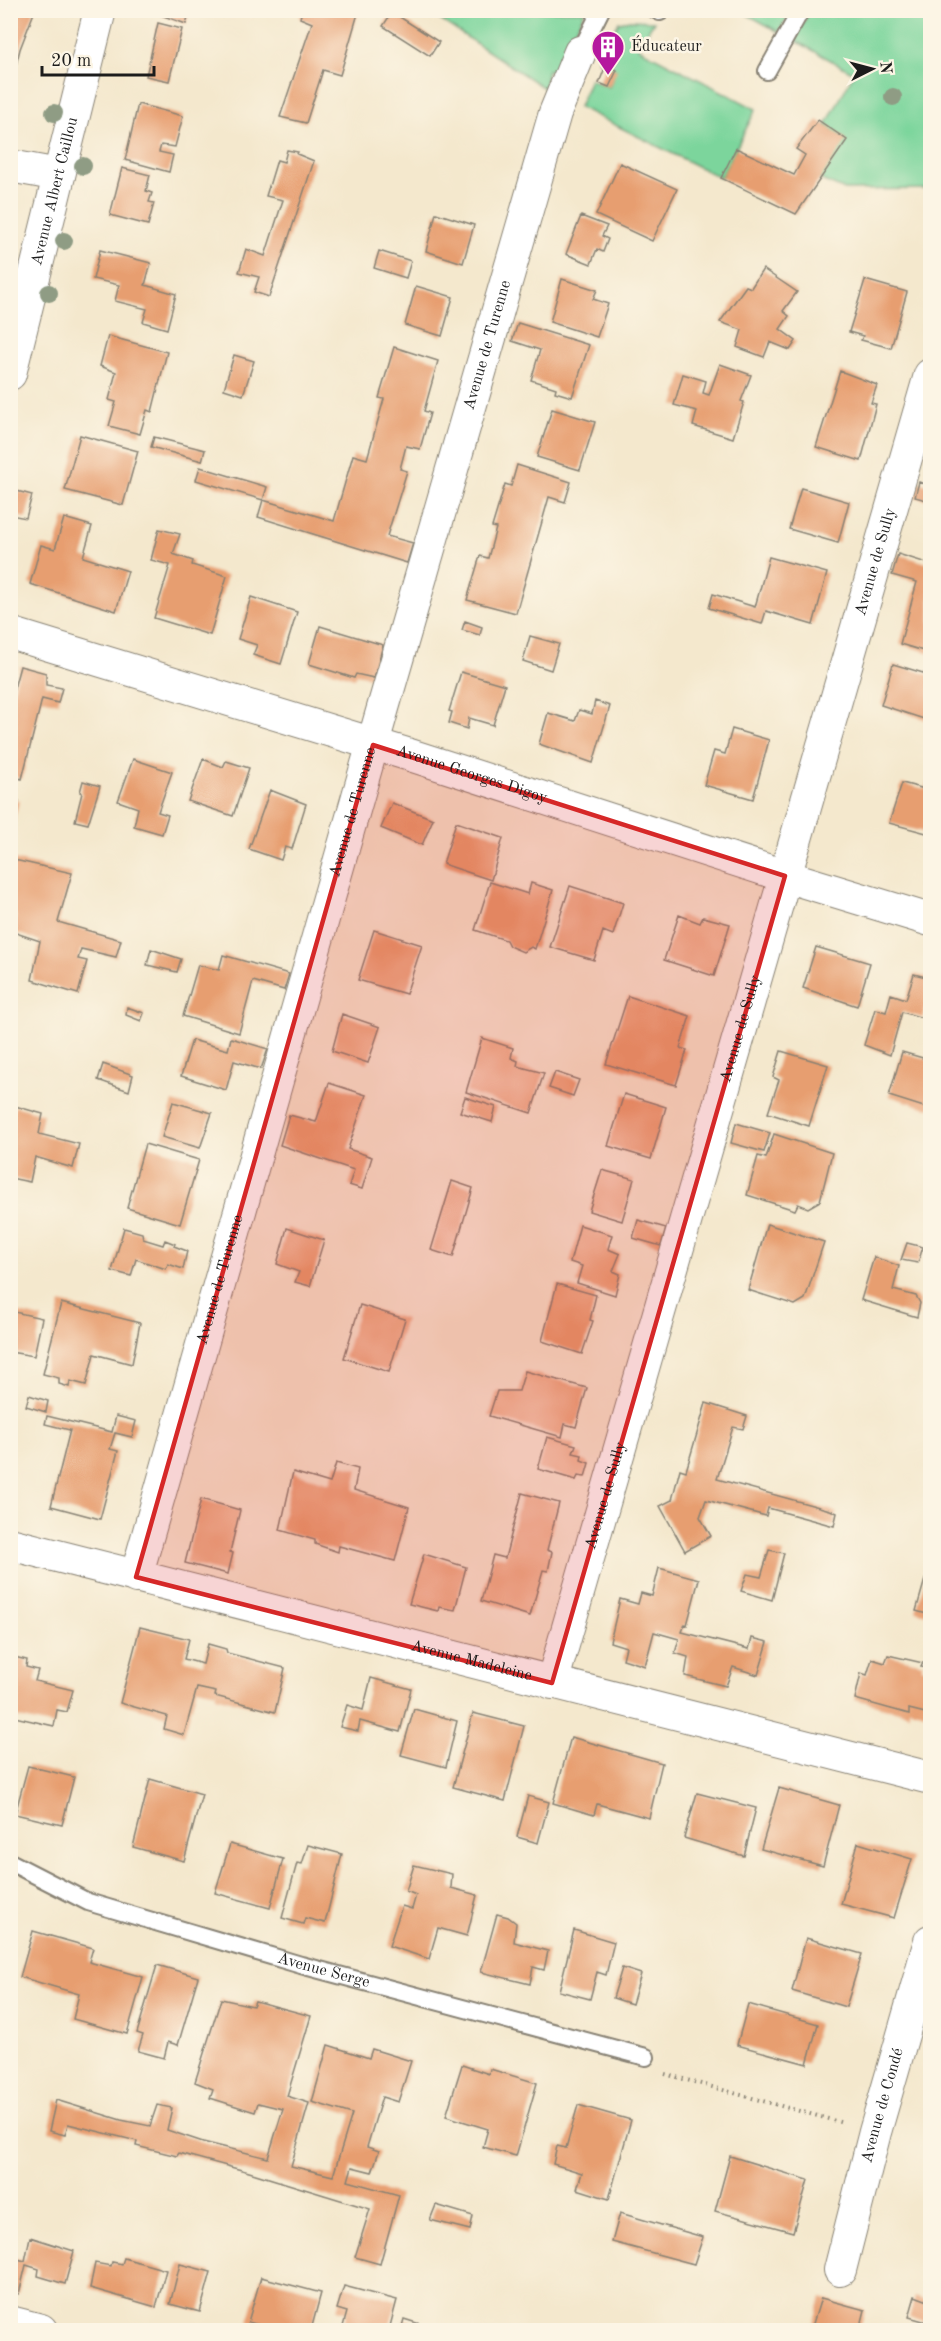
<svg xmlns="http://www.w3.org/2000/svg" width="941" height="2341" font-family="'Old Standard TT',serif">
  <rect width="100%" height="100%" fill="#fcf5e5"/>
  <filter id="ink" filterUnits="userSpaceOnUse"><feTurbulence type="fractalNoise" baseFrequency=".0167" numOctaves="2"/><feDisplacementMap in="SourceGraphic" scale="12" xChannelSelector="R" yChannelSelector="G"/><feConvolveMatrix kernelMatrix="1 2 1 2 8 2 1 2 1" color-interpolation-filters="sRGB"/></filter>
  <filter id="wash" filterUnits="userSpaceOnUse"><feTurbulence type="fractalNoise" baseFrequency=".008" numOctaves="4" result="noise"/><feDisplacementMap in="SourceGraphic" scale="24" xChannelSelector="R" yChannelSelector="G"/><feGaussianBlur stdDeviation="1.35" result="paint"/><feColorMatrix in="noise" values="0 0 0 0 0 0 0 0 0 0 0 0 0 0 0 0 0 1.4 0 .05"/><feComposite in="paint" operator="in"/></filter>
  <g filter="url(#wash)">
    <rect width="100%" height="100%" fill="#f4e8cd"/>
    <path fill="#7bd59c" stroke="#4c785c" stroke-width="1.5" d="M427,11H585L555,72L548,70L544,88Z
      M741,11H791L779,32Z
      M810,11H930V189L845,190L819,179L846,140L826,125L854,73L794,40Z
      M630,20L654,21L638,48L756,109L721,178L579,107L590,79L609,87L616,70L598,61L619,22Z"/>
    <g id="blocks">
      <path fill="#e79e6f" d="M10,10H35L20,49L11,85Z
        M147,10H190L186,24Z
        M302,10H359L340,75L323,70L306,123L280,117L312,23L300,18Z
        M392,12L439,42L430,56L383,26Z
        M158,23L182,29L169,81L146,76Z
        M606,65L617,70L609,87L599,83Z
        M138,104L183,116L175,147L161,145L159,152L173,155L169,172L125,160Z
        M818,120L847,140L796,214L721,178L736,148L794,175L805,155L796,149Z
        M287,150L298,152L297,154L314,161L269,297L254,292L259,277L239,272L246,249L265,256L283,200L266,196L277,160L284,162Z
        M620,163L677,189L652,241L596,215Z
        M122,168L150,175L146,191L152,193L149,202L154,203L148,225L110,215Z
        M436,213L474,225L463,263L426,251Z
        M581,216L607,226L602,236L608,239L603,252L597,249L591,264L566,254Z
        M100,250L151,263L145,285L176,294L167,329L143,322L147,309L115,301L119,285L93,279Z
        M379,251L411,261L406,278L374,268Z
        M763,269L797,292L783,311L789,316L780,329L796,341L790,350L770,342L764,357L737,347L742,330L720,322L746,286L751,288Z
        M562,279L597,290L593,299L608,304L597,337L550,322Z
        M865,280L907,292L891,348L861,340L863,336L849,332Z
        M416,286L453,297L442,336L405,325Z
        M518,323L589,345L572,397L555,392L556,388L531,380L540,350L512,341Z
        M108,336L167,352L152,412L147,410L140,434L109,426L116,402L109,400L116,372L100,366Z
        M394,347L438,361L424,411L430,413L420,449L406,446L400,469L407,471L387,536L413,543L407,563L258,517L263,500L334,521L353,455L367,459L384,399L379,398Z
        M234,355L254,361L243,395L224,389Z
        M720,364L751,375L741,401L744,402L733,438L693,426L697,411L674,405L683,374L706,381L703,393L709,395Z
        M840,371L877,385L871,403L876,404L861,461L816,447Z
        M552,409L595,422L580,470L537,457Z
        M80,435L138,451L123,505L65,490Z
        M154,437L205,450L202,461L151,447Z
        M517,465L571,482L565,502L549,497L516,613L467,600L480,556L488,558L496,528L492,527L505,484L511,486Z
        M200,467L267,487L263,500L196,480Z
        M919,482L930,486V501L915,497Z
        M801,488L849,502L838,543L789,529Z
        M13,490L32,495L26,518L10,515Z
        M64,518L92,526L83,557L128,571L116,611L30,584L41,545L55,549Z
        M159,529L180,534L173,554L193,561L192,565L227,576L210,635L154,618L170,565L151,560Z
        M898,554L930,564V653L900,644L917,582L892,575Z
        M769,557L827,573L813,625L766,611L762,624L709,608L713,594L755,607Z
        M251,597L297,612L281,664L253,655L257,645L238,639Z
        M465,621L482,627L480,635L462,630Z
        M320,626L383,645L374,678L356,674L354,678L309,664Z
        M530,636L559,644L551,670L523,661Z
        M893,664L930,675V721L881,705Z
        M20,666L46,673V685L62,688L58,703L42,699L22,779L10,776V691L13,692Z
        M461,672L505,685L493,725L469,718L467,729L449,723L452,712L449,711Z
        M595,701L610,706L593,763L539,744L548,713L575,721L579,710L592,714Z
        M732,729L769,740L753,799L704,785L714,751L725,754Z
        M133,759L172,772L158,812L168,815L162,834L134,826L138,808L118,801Z
        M203,759L223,767L226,761L249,768L233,816L188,801Z
        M929,777L930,778V834L889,823L902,783L925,789Z
        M83,781L100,786L88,824L75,821L82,793L80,792Z
        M270,790L306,804L292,849L285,847L281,860L249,849Z
        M10,799L19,801L11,832H10Z
        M392,803L433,819L422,845L381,828Z
        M456,822L503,838L491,880L443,864Z
        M10,859L72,873L58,922L121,940L116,957L81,949L78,959L87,961L78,994L32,980L40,941L13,932L16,915L10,914Z
        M490,882L528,894L531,883L553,890L535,949L531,947L523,952L509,946L506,940L475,930Z
        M570,886L623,903L613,935L603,931L594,960L550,947Z
        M679,915L700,923L703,917L730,924L714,976L664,960Z
        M374,930L422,945L406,994L358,980Z
        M816,947L870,963L857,1006L803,988Z
        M151,949L181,959L177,972L147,965Z
        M223,955L289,974L284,990L253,981L239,1033L183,1016L198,965L219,970Z
        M914,974L930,978V990L923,1018L902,1012L890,1055L864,1045L875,1009L886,1012L891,994L906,999Z
        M628,996L690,1016L680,1048L687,1050L676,1085L606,1064Z
        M127,1007L144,1013L141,1021L126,1015Z
        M342,1014L380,1027L368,1063L332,1051Z
        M231,1038L268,1049L261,1069L234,1061L226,1090L181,1076L192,1040L228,1050Z
        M482,1038L513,1048L511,1058L518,1061L517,1066L544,1073L531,1113L466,1092Z
        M781,1051L828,1065L809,1126L768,1113L779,1080L773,1077Z
        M902,1052L930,1060V1109L889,1096Z
        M103,1064L133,1075L129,1091L98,1080Z
        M555,1072L579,1080L573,1096L549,1088Z
        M329,1083L366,1095L348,1149L372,1157L362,1189L349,1185L354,1170L280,1145L289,1115L316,1122Z
        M624,1094L666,1107L651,1159L608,1146Z
        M465,1097L496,1107L492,1122L460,1112Z
        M173,1102L212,1113L200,1148L162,1137Z
        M15,1106L43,1114L39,1134L79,1144L73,1168L35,1157L30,1182L10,1178V1130Z
        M736,1123L770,1133L764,1152L731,1143Z
        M774,1134L832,1153L820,1201L808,1208L798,1204L795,1210L747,1195L758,1156L766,1158Z
        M145,1144L199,1160L180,1224L127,1208Z
        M602,1170L634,1179L622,1221L589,1211Z
        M452,1181L473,1188L453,1257L431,1250Z
        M638,1220L666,1228L661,1246L633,1238Z
        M767,1224L824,1242L805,1299L795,1305L748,1290Z
        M580,1225L612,1235L608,1249L620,1254L613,1271L620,1274L615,1295L577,1283L582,1266L570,1262Z
        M124,1228L142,1233L143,1239L163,1245L165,1240L175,1244L174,1246L187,1251L183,1269L168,1264L166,1269L136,1259L131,1276L112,1271Z
        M287,1228L324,1240L310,1286L295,1282L299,1272L277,1264Z
        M907,1243L923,1247L918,1263L901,1260Z
        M874,1257L899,1266L893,1290L916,1296L920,1303L917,1317L861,1300Z
        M557,1284L596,1295L590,1320L593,1321L582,1354L542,1341Z
        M61,1303L140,1323L132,1364L94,1354L86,1385L70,1381L69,1387L59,1384V1378L43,1374Z
        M360,1305L405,1319L389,1372L344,1358Z
        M10,1311L42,1318L34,1356L10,1352Z
        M525,1371L587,1388L576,1427L565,1424L562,1437L489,1416L497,1391H519Z
        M29,1395L48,1401L46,1412L26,1406Z
        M706,1403L747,1416L743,1429L733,1427L717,1479L830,1510L837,1513L834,1526L768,1508L766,1516L706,1500L700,1517L711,1536L685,1551L660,1506L672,1500L680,1469L686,1471Z
        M47,1416L112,1432L116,1416L136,1421L132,1437L115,1433L110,1449L118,1451L100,1519L51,1506L70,1430L45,1424Z
        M547,1437L576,1445L573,1453L582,1455L581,1460L589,1463L585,1477L578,1476L576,1480L538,1469Z
        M336,1463L358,1469L354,1490L409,1507L395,1561L339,1546L338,1552L315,1544V1540L280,1530L293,1472L330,1483Z
        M522,1493L559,1503L547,1550L552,1552L548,1571L543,1570L530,1616L481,1601L493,1555L505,1558Z
        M201,1499L240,1510L230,1552L233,1553L228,1574L185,1563Z
        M769,1550L784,1553L772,1600L741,1591L747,1574L761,1577Z
        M424,1554L466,1567L455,1610L439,1607L438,1611L409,1604Z
        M930,1562V1615L916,1611Z
        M659,1568L699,1579L687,1625L685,1624L682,1632L749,1649L752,1638L768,1642L758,1675L733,1667L726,1686L685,1676L688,1657L675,1653L679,1639L654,1632L645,1666L623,1659L626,1647L610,1642L620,1599L638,1604L641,1593L652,1596Z
        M140,1627L189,1639L184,1659L203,1664L208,1644L226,1649L227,1653L285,1668L275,1712L215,1696L216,1692L197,1688L184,1735L164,1729L167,1716L120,1703Z
        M888,1655L923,1663L921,1667L930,1669L929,1714L909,1709V1714L855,1699L861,1673L867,1675L872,1659L885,1663Z
        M10,1656L27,1660L26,1667L38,1670L35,1681L73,1690L67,1712L57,1710L54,1726L10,1716Z
        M371,1678L411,1689L400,1732L360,1721L358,1731L340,1727L347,1705L363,1710Z
        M414,1709L457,1721L446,1767L401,1755Z
        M473,1713L524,1726L505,1801L453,1787Z
        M571,1737L662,1763L649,1818L597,1804L594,1815L553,1803Z
        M28,1766L74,1777L62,1825L15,1814Z
        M150,1779L202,1794L184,1861L133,1847Z
        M779,1788L839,1805L823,1866L761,1849Z
        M697,1793L756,1808L744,1856L684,1838Z
        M528,1796L549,1802L538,1843L517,1837Z
        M858,1843L912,1859L894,1918L841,1904Z
        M230,1844L283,1859L270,1908L215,1893Z
        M308,1845L342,1854L325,1923L305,1918L303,1924L282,1918L297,1863L302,1864Z
        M414,1865L452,1874L451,1888L477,1895L467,1936L438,1928L429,1959L389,1946L402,1906L412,1909L416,1895L406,1891Z
        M497,1914L508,1917L516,1923L514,1942L548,1951L544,1970L533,1967L530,1984L481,1972Z
        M574,1930L614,1942L606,1975L597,1972L590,1999L559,1991Z
        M33,1931L93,1948L89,1962L143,1977L127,2034L73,2019L79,1994L20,1977Z
        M806,1938L862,1954L846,2007L792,1991Z
        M157,1965L198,1977L178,2045L168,2042L164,2058L138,2051L143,2035L137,2033Z
        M622,1968L641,1974L632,2004L613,1998Z
        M221,1999L253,2006L255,2001L311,2016L287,2096L309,2103L291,2166L333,2176L352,2114L312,2102L328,2045L369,2058L372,2049L411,2061L398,2102L382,2097L367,2147L379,2151L372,2172L352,2167L348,2181L399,2195L380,2264L355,2257L370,2209L249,2172L179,2153L177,2156L136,2146L137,2141L68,2124L65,2135L49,2131L56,2100L121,2120L150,2126L157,2105L172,2108L167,2130L203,2142L268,2158L283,2109L258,2103L255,2112L210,2098L213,2089L195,2082Z
        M748,2004L818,2024L807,2064L737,2045Z
        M462,2065L489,2074L490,2069L537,2083L516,2156L483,2147L488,2129L446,2116Z
        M578,2105L631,2120L609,2199L577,2189L582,2173L553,2164L557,2146L566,2148Z
        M730,2156L808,2180L793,2232L715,2211Z
        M436,2205L473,2216L470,2230L430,2220Z
        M620,2213L703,2237L694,2264L612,2242Z
        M30,2237L74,2251L65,2284L38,2276L39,2269L26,2265L19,2294L10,2293V2271L14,2258L25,2261Z
        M124,2258L166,2270L156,2307L90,2288L95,2263L111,2266L112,2262L122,2264Z
        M180,2264L211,2272L200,2312L170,2304Z
        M261,2277L321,2293L311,2330H278L248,2322Z
        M344,2286L397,2300L389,2330H342L347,2312L337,2309Z
        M930,2293V2323L909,2317L915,2296L928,2301Z
        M821,2298L865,2310L860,2330H811Z
        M404,2319L439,2330H401Z"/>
    </g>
  </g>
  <g filter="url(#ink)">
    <use href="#blocks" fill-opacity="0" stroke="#888274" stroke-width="1.5"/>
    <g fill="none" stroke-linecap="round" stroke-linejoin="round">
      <g stroke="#888274" stroke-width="20">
        <g id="lane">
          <path d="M656,10L660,12"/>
          <path d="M580,52L601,10"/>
          <path d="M767,71L801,10"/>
          <path id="s1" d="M10,1862L88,1902L301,1965L646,2057"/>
        </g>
      </g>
      <g stroke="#888274" stroke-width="34">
        <g id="street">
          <path d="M10,166L59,175"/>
          <path id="s2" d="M10,374L100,10"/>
          <path id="s3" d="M10,633L410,755L785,876L930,920"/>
          <path id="s4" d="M10,1544L930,1778"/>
          <path id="s5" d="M136,1577L381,715L555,113L580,52"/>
          <path id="s6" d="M552,1683L930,375"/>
          <path id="s7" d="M840,2270L875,2132L930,1941"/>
          <path d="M10,2322L41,2330"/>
        </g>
      </g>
      <path stroke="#888274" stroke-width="4" stroke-dasharray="1.5 4.5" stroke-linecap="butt" d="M665,2074L843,2123"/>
      <use href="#lane" stroke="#fff" stroke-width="16"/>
      <use href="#street" stroke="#fff" stroke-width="32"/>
    </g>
    <g fill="#8f9c84">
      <circle cx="893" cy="97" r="9"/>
      <circle cx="54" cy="113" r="9"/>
      <circle cx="83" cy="166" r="9"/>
      <circle cx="64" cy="241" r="9"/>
      <circle cx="49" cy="293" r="9"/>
    </g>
  </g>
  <path fill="#d62828" fill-opacity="0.2" stroke="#d62828" stroke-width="4.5" stroke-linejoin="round" d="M373,745L785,876L552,1683L136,1577Z"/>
  <defs>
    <g id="building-pin" transform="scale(1.725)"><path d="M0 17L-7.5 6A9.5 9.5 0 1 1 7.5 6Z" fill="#b5179e" stroke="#fcf5e5"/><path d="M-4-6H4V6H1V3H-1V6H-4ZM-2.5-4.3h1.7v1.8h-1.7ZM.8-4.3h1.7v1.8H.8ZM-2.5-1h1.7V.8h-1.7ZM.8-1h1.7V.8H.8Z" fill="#fff"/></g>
  </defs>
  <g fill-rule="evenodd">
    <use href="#building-pin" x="608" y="47"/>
  </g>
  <g text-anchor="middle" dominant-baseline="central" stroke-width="5" stroke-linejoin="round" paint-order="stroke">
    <g font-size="16" fill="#1c1c1c" stroke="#fcf5e5" text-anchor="start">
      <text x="631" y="47">Éducateur</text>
    </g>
    <g font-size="16" fill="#1c1c1c" stroke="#fcf5e5">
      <text stroke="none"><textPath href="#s2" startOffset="188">Avenue Albert Caillou</textPath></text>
      <text stroke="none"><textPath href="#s5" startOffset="1281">Avenue de Turenne</textPath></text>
      <text stroke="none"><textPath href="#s6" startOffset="1167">Avenue de Sully</textPath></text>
      <text stroke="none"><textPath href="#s3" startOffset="483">Avenue Georges Digoy</textPath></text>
      <text stroke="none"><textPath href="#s5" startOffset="795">Avenue de Turenne</textPath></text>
      <text stroke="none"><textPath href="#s6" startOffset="681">Avenue de Sully</textPath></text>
      <text stroke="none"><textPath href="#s5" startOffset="309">Avenue de Turenne</textPath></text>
      <text stroke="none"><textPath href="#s6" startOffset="195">Avenue de Sully</textPath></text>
      <text stroke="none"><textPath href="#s4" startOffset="476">Avenue Madeleine</textPath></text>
      <text stroke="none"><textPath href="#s1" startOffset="333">Avenue Serge</textPath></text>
      <text stroke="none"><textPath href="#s7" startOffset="170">Avenue de Condé</textPath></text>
    </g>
  </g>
  <rect width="941" height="2341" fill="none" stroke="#fcf5e5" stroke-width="36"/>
  <g transform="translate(872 69) rotate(84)" stroke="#fcf5e5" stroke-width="4.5" paint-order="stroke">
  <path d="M0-4.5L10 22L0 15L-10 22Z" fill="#1c1c1c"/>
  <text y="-9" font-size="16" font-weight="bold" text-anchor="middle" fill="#1c1c1c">N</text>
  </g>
  <path d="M42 66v9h112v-9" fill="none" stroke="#1c1c1c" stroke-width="3"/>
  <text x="51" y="66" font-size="18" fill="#1c1c1c" stroke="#fcf5e5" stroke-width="4.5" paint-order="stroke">20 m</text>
</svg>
